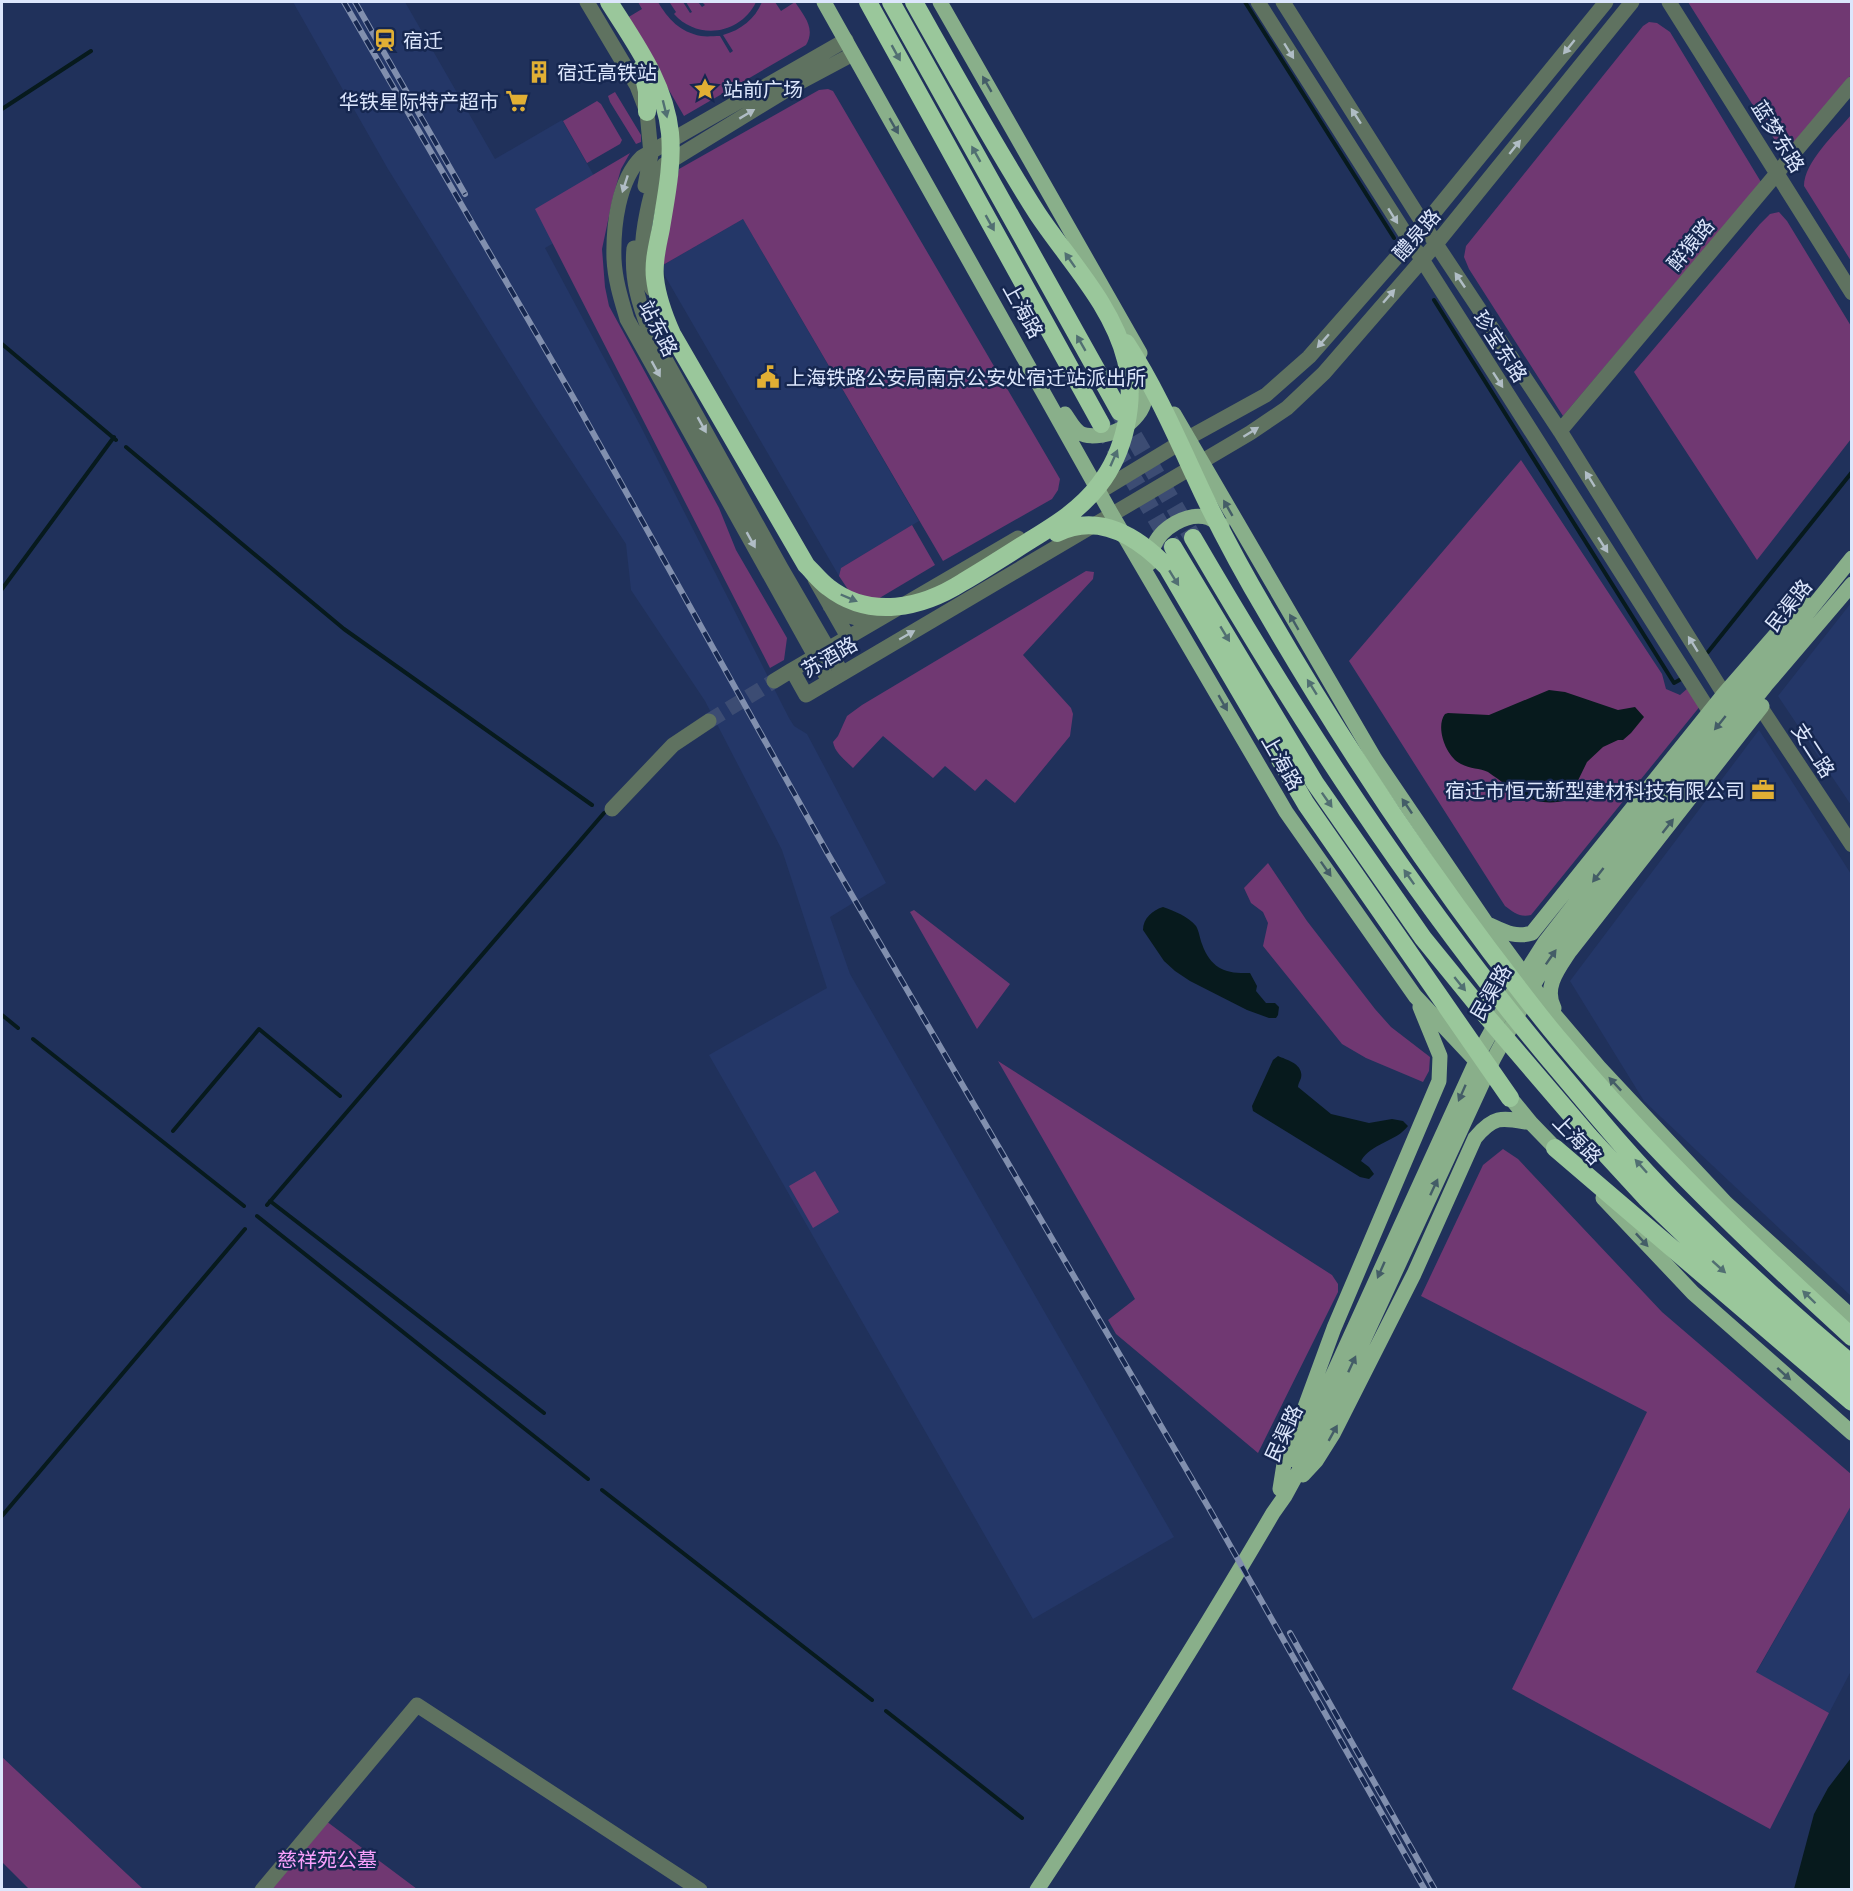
<svg xmlns="http://www.w3.org/2000/svg" width="1853" height="1891" font-family="'Exo 2','Noto Sans SC',sans-serif">
  <rect width="100%" height="100%" fill="#20315b"/>
  <path fill="#243768" d="M293,2H405L495,159L562,120L613,209L545,248L640,425L789,718L794,726L807,734L886,883L830,917L850,974L1174,1537L1033,1619L709,1055L827,988L782,850L705,701L631,590L626,544L536,407L388,169Z
    M743,219L919,521L841,568L839,576L665,276L663,265Z
    M1851,603V805L1778,696Z
    M1759,730L1851,874V1296L1644,1101L1570,981Z
    M1851,1506V1671L1829,1713L1756,1673Z"/>
  <path fill="#703872" d="M638,2H650L651,3L658,2C668,19 680,32 701,36C707,37 714,36 720,36L730,53L733,51L723,35C741,30 755,19 762,2H775L781,11L795,2C804,16 816,28 806,45L684,116L627,18L642,9Z
    M672,2H683L690,13L692,12L686,2H698L702,7L705,5L702,2H756C741,34 698,41 674,14L676,12L670,3Z
    M1688,2H1851V75L1790,149L1783,153Z
    M1649,22L1657,23L1670,32L1761,182L1563,416L1469,269L1464,257L1466,246L1643,26Z
    M828,89L833,91L1060,479L1058,490L1052,499L943,561L743,219L663,265L679,169L819,90Z
    M615,92L641,135V142L636,144L610,102L608,96Z
    M597,101L601,104L622,140L620,144L587,163L563,121Z
    M1851,115V261L1804,186C1804,162 1836,133 1851,115Z
    M630,153L621,169L613,197L602,249L605,287L609,306L719,508L736,550L787,638L784,660L770,668L535,209Z
    M1779,212L1787,221L1851,326V439L1757,560L1634,372L1760,224L1770,214Z
    M1521,460L1662,674L1666,689L1680,695L1688,688L1701,705L1531,915C1520,918 1513,912 1505,906L1349,661Z
    M912,525L935,565L861,609L839,576L841,568Z
    M1086,571L1094,572L1093,579L1023,655L1071,708L1073,714L1070,736L1015,803L986,779L975,791L945,766L933,778L883,736L853,768C845,760 835,753 833,742L838,736L847,716L862,705Z
    M1268,863L1307,921L1375,1009L1391,1027L1430,1057L1429,1071L1423,1082L1366,1058L1342,1044L1263,946L1268,923L1263,912L1251,903L1244,888Z
    M914,910L1010,984L977,1029L910,912Z
    M998,1061L1332,1275L1338,1284V1292L1258,1453L1116,1334L1108,1320L1135,1299Z
    M1503,1149L1518,1159L1662,1312L1851,1474V1506L1756,1672L1829,1713L1770,1829L1512,1689L1647,1412L1421,1296L1483,1165Z
    M815,1171L839,1212L813,1228L789,1186Z
    M2,1757L143,1889H29L2,1862Z
    M322,1818L417,1889L262,1890Z"/>
  <path fill="#071a1d" d="M1549,690L1565,692L1618,710L1635,707L1644,717L1631,733L1623,740H1618L1603,747L1587,762L1569,799C1536,811 1514,790 1488,772C1480,768 1470,769 1461,764C1446,757 1435,727 1445,714L1448,713L1489,715Z
    M1163,907C1174,911 1188,916 1196,926C1199,931 1200,939 1202,944C1211,969 1226,974 1250,973L1257,986L1256,991L1266,1003H1275L1279,1007L1278,1015L1276,1018H1269L1247,1010L1190,981L1175,971L1164,961L1143,930C1143,918 1153,910 1163,907Z
    M1278,1056C1287,1060 1304,1064 1301,1078C1300,1081 1298,1084 1298,1087L1331,1114L1369,1123L1392,1119L1403,1121L1408,1126C1396,1142 1371,1143 1361,1161L1369,1167L1374,1174L1369,1179L1360,1177L1253,1111L1252,1106L1273,1060Z
    M1851,1758V1889H1794L1814,1814L1828,1788Z"/>
  <g fill="none" stroke-linecap="round" stroke-linejoin="round">
    <path stroke="#071a1d" stroke-width="4" d="M1245,2L1394,238
      M2,109L91,51
      M1434,300L1674,683L1683,678
      M2,344L116,440
      M126,447L344,629L592,805
      M2,589L114,437
      M1708,652L1852,472
      M2,1015L18,1028
      M33,1039L244,1206
      M173,1131L259,1029L340,1096
      M270,1201L544,1413
      M267,1205L604,813
      M257,1216L588,1479
      M602,1490L872,1700
      M2,1516L245,1229
      M886,1711L1022,1818"/>
    <path stroke="#3c4c73" stroke-width="15" stroke-dasharray="15 8" stroke-linecap="butt" d="M709,721L774,681"/>
    <path stroke="#3c4c73" stroke-width="18" stroke-dasharray="18 9" stroke-linecap="butt" d="M1120,413L1193,538
      M1101,424L1173,547"/>
    <path stroke="#5f7260" stroke-width="15" d="M587,2L637,86L647,112L651,154L645,186
      M1258,2L1710,712
      M1283,2L1436,244L1560,431L1724,694
      M1669,2L1852,293
      M634,248C631,278 639,305 650,332L781,568L842,673
      M652,289C648,281 644,271 643,262C640,239 650,184 664,165L793,86L853,54
      M1560,431L1852,84
      M1094,495L1188,438L1266,395L1309,357L1410,242L1606,2
      M1018,538L792,670L806,695L1250,433L1287,408L1324,373L1436,244L1632,2
      M815,579L848,637
      M830,606C844,616 858,619 875,621
      M774,681L792,670
      M829,681L627,319C621,299 615,280 614,259C613,227 618,180 642,157L846,40
      M1761,708L1852,845
      M612,809L673,745L709,721
      M262,1890L417,1705L700,1890"/>
    <path stroke="#89af8a" stroke-width="15" d="M824,2L1112,515L1286,812L1415,996L1479,1064
      M940,2L1140,353
      M1065,414C1070,421 1073,428 1080,433C1087,437 1095,436 1103,435C1130,430 1155,406 1142,378
      M1174,414L1375,759L1487,924L1548,1007L1599,1067L1726,1203L1852,1317
      M1150,563C1150,558 1151,552 1153,548C1160,528 1188,511 1209,518C1213,520 1218,523 1222,525
      M1490,925C1505,932 1515,938 1532,933L1724,694L1804,602
      M1554,1008C1543,987 1559,968 1570,951L1762,706
      M1504,1090L1531,1123L1562,1155
      M1603,1198L1693,1293L1852,1433
      M1294,1460L1482,1048L1512,994L1545,942L1625,839L1852,558
      M1303,1475L1316,1461L1333,1434L1414,1274L1475,1138C1495,1114 1503,1118 1531,1123
      M1280,1489L1284,1464L1334,1328L1439,1081L1440,1056L1420,1007
      M1037,1890C1119,1766 1198,1641 1273,1513L1285,1496L1328,1417L1493,1060L1537,979L1552,956L1634,850L1766,685L1852,584"/>
    <path stroke="#9ac79b" stroke-width="18" d="M609,2C634,42 665,83 670,133C673,164 666,197 661,228C658,244 653,261 655,278C657,297 664,316 672,334L806,565C813,572 820,581 828,587C870,620 922,608 963,582C985,569 1007,555 1029,541C1055,525 1080,510 1099,485C1125,452 1136,401 1126,360C1112,304 1068,260 1037,213C993,144 954,73 914,2
      M868,2L1101,424
      M891,2L1120,412
      M642,68L647,91V112
      M1126,343C1158,392 1180,445 1205,498C1224,537 1245,576 1267,613C1335,730 1409,843 1490,951C1514,982 1537,1014 1563,1044C1651,1149 1751,1245 1852,1337
      M1057,533C1099,512 1138,537 1167,567L1306,804L1510,1098
      M1193,538C1299,720 1413,896 1548,1058C1588,1105 1627,1154 1671,1198C1729,1256 1789,1312 1852,1364
      M1173,547L1315,783L1423,938L1488,1018L1589,1136L1646,1198L1720,1269L1852,1385
      M1555,1148L1852,1402"/>
    <g stroke="#818fae" stroke-width="6">
      <path id="rail" d="M344,2L573,397L828,854L1210,1510L1425,1890
        M355,2L465,194
        M1290,1633L1435,1890"/>
    </g>
    <use href="#rail" stroke="#162750" stroke-width="4" stroke-dasharray="11" stroke-linecap="butt"/>
  </g>
  <defs><path id="oneway-solid" d="M-6-.8H1V-3.2L6.5 0L1 3.2V.8H-6Z" transform="scale(1.5)"/></defs>
  <g fill="#b0bdc5">
    <use href="#oneway-solid" transform="translate(1569 47) rotate(129)"/>
    <use href="#oneway-solid" transform="translate(1289 51) rotate(58)"/>
    <use href="#oneway-solid" transform="translate(747 114) rotate(-31)"/>
    <use href="#oneway-solid" transform="translate(1356 116) rotate(-123)"/>
    <use href="#oneway-solid" transform="translate(1515 147) rotate(-51)"/>
    <use href="#oneway-solid" transform="translate(625 184) rotate(108)"/>
    <use href="#oneway-solid" transform="translate(1393 216) rotate(58)"/>
    <use href="#oneway-solid" transform="translate(1460 280) rotate(-124)"/>
    <use href="#oneway-solid" transform="translate(1389 296) rotate(-49)"/>
    <use href="#oneway-solid" transform="translate(1323 341) rotate(131)"/>
    <use href="#oneway-solid" transform="translate(656 369) rotate(61)"/>
    <use href="#oneway-solid" transform="translate(1498 380) rotate(57)"/>
    <use href="#oneway-solid" transform="translate(702 425) rotate(61)"/>
    <use href="#oneway-solid" transform="translate(1251 432) rotate(-32)"/>
    <use href="#oneway-solid" transform="translate(1590 479) rotate(-122)"/>
    <use href="#oneway-solid" transform="translate(751 540) rotate(61)"/>
    <use href="#oneway-solid" transform="translate(1603 545) rotate(57)"/>
    <use href="#oneway-solid" transform="translate(907 635) rotate(-30)"/>
    <use href="#oneway-solid" transform="translate(1693 644) rotate(-122)"/>
  </g>
  <g fill="#516f72">
    <use href="#oneway-solid" transform="translate(896 53) rotate(61)"/>
    <use href="#oneway-solid" transform="translate(665 109) rotate(76)"/>
    <use href="#oneway-solid" transform="translate(976 154) rotate(-119)"/>
    <use href="#oneway-solid" transform="translate(990 223) rotate(61)"/>
    <use href="#oneway-solid" transform="translate(1070 260) rotate(-125)"/>
    <use href="#oneway-solid" transform="translate(1081 343) rotate(-120)"/>
    <use href="#oneway-solid" transform="translate(1114 458) rotate(-66)"/>
    <use href="#oneway-solid" transform="translate(1174 578) rotate(58)"/>
    <use href="#oneway-solid" transform="translate(849 598) rotate(23)"/>
    <use href="#oneway-solid" transform="translate(1225 634) rotate(59)"/>
    <use href="#oneway-solid" transform="translate(1312 687) rotate(-122)"/>
    <use href="#oneway-solid" transform="translate(1327 800) rotate(55)"/>
    <use href="#oneway-solid" transform="translate(1409 877) rotate(-125)"/>
    <use href="#oneway-solid" transform="translate(1460 984) rotate(51)"/>
    <use href="#oneway-solid" transform="translate(1641 1166) rotate(-132)"/>
    <use href="#oneway-solid" transform="translate(1719 1267) rotate(42)"/>
    <use href="#oneway-solid" transform="translate(1809 1297) rotate(-136)"/>
  </g>
  <g fill="#445d67">
    <use href="#oneway-solid" transform="translate(987 84) rotate(-120)"/>
    <use href="#oneway-solid" transform="translate(894 126) rotate(60)"/>
    <use href="#oneway-solid" transform="translate(1228 508) rotate(-120)"/>
    <use href="#oneway-solid" transform="translate(1294 622) rotate(-120)"/>
    <use href="#oneway-solid" transform="translate(1223 703) rotate(60)"/>
    <use href="#oneway-solid" transform="translate(1720 723) rotate(129)"/>
    <use href="#oneway-solid" transform="translate(1407 806) rotate(-124)"/>
    <use href="#oneway-solid" transform="translate(1668 826) rotate(-52)"/>
    <use href="#oneway-solid" transform="translate(1326 869) rotate(55)"/>
    <use href="#oneway-solid" transform="translate(1598 875) rotate(128)"/>
    <use href="#oneway-solid" transform="translate(1551 957) rotate(-55)"/>
    <use href="#oneway-solid" transform="translate(1615 1084) rotate(-133)"/>
    <use href="#oneway-solid" transform="translate(1462 1093) rotate(114)"/>
    <use href="#oneway-solid" transform="translate(1434 1187) rotate(-65)"/>
    <use href="#oneway-solid" transform="translate(1642 1240) rotate(47)"/>
    <use href="#oneway-solid" transform="translate(1381 1270) rotate(114)"/>
    <use href="#oneway-solid" transform="translate(1352 1364) rotate(-65)"/>
    <use href="#oneway-solid" transform="translate(1784 1374) rotate(42)"/>
    <use href="#oneway-solid" transform="translate(1333 1433) rotate(-61)"/>
  </g>
  <defs>
    <g id="station-bare" transform="scale(1.8)"><path d="M-3-6H3Q5-6 5-4V2Q5 4 3 4L4.5 6H3L1.5 4h-3L-3 6H-4.5L-3 4Q-5 4-5 2V-4Q-5-6-3-6ZM-3.5-4v3h7v-3ZM-3.5 1v1.5H-2V1ZM2 1v1.5H3.5V1Z" fill="#e1af34" stroke="#162750" stroke-width="2.5" paint-order="stroke"/></g>
    <g id="building-bare" transform="scale(1.8)"><path d="M-4-6H4V6H1V3H-1V6H-4ZM-2.5-4.3h1.7v1.8h-1.7ZM.8-4.3h1.7v1.8H.8ZM-2.5-1h1.7V.8h-1.7ZM.8-1h1.7V.8H.8Z" fill="#e1af34" stroke="#162750" stroke-width="2.5" paint-order="stroke"/></g>
    <g id="sight-bare" transform="scale(1.8)"><path d="M0-6L1.8-2.2L6-1.7L2.9 1.2L3.7 5.4L0 3.3L-3.7 5.4L-2.9 1.2L-6-1.7L-1.8-2.2Z" fill="#e1af34" stroke="#162750" stroke-width="2.5" paint-order="stroke"/></g>
    <g id="supermarket-bare" transform="scale(1.8)"><path d="M-6-5.5h2.5l.6 2H6L4.5 2H-2.5L-4.4-4H-6ZM-1.5 3.2a1.3 1.3 0 1 0 .1 0ZM3 3.2a1.3 1.3 0 1 0 .1 0Z" fill="#e1af34" stroke="#162750" stroke-width="2.5" paint-order="stroke"/></g>
    <g id="civic-bare" transform="scale(1.8)"><path d="M-.6-6.5H3V-4.5H.6V-3L4-1V1h2V6H-6V1h2V-1L-.6-3ZM-1.2 2.5V6h2.4V2.5Z" fill="#e1af34" stroke="#162750" stroke-width="2.5" paint-order="stroke"/></g>
    <g id="office-bare" transform="scale(1.8)"><path d="M-6-3h4V-5.5h4V-3h4V5H-6ZM-1-4.5V-3h2v-1.5ZM-6 0V1H6V0Z" fill="#e1af34" stroke="#162750" stroke-width="2.5" paint-order="stroke"/></g>
  </defs>
  <g fill-rule="evenodd">
    <use href="#station-bare" x="385" y="40"/>
    <use href="#building-bare" x="539" y="72"/>
    <use href="#sight-bare" x="705" y="89"/>
    <use href="#supermarket-bare" x="517" y="101"/>
    <use href="#civic-bare" x="768" y="377"/>
    <use href="#office-bare" x="1763" y="790"/>
  </g>
  <g text-anchor="middle" dominant-baseline="central" stroke-width="5" stroke-linejoin="round" paint-order="stroke">
    <g font-size="20" fill="#dce6fc" stroke="#162750" text-anchor="start">
      <text x="403" y="40">宿迁</text>
      <text x="557" y="72">宿迁高铁站</text>
      <text x="723" y="89">站前广场</text>
      <text x="499" y="101" text-anchor="end">华铁星际特产超市</text>
      <text x="786" y="377">上海铁路公安局南京公安处宿迁站派出所</text>
      <text x="1745" y="790" text-anchor="end">宿迁市恒元新型建材科技有限公司</text>
    </g>
    <g font-size="20" fill="#dce6fc" stroke="#162750">
      <text transform="translate(1779 136) rotate(58)">蓝梦东路</text>
      <text transform="translate(1416 234) rotate(-49)">醴泉路</text>
      <text transform="translate(1690 244) rotate(-50)">醉猿路</text>
      <text transform="translate(1024 310) rotate(61)">上海路</text>
      <text transform="translate(659 328) rotate(63)">站东路</text>
      <text transform="translate(1501 346) rotate(57)">珍宝东路</text>
      <text transform="translate(1788 605) rotate(-51)">民渠路</text>
      <text transform="translate(829 656) rotate(-30)">苏酒路</text>
      <text transform="translate(1814 750) rotate(57)">支二路</text>
      <text transform="translate(1283 762) rotate(60)">上海路</text>
      <text transform="translate(1490 992) rotate(-60)">民渠路</text>
      <text transform="translate(1578 1139) rotate(46)">上海路</text>
      <text transform="translate(1283 1433) rotate(-65)">民渠路</text>
    </g>
    <g font-size="20" fill="#f9a0fc" stroke="#162750">
      <text x="327" y="1859">慈祥苑公墓</text>
    </g>
  </g>
  <rect width="1853" height="1891" fill="none" stroke="#dce6fc" stroke-width="6"/>
</svg>
